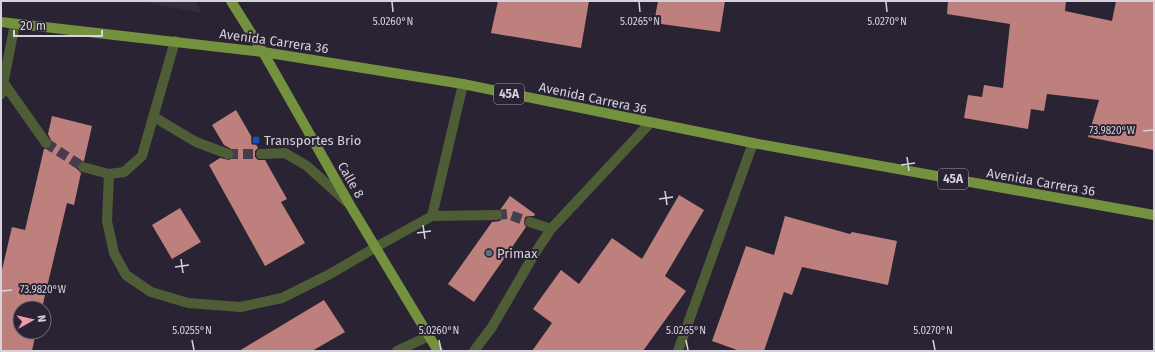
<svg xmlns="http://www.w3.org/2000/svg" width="1155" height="352" font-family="'Fira Sans',sans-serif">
  <rect width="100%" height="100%" fill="#2a2333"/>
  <path fill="#362d3c" d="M140,1H195L202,13Z"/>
  <path fill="#be807c" d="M498,1H589L581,48L491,33Z
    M658,1H725L720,32L654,23Z
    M948,1H1066L1065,11L1112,21L1116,1H1154V150L1088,137L1099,100L1047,94L1044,111L1031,109L1028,129L964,118L968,95L982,97L984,85L1003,88L1010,24L947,14Z
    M236,110L258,148L255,151V157L258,160H265L287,199L281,202L305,243L265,266L209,165L220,158L229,160L234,157L233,150L224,145L212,125Z
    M52,116L92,126L84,161L79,162L77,165V169L81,173L74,205L67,203L42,308H20V332H36L32,351H1V274L12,227L25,230L44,149L49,148L52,145L51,140L48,134Z
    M679,195L704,210L665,276L686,291L643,351H532L552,323L533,309L561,270L579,284L612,238L642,259Z
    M510,196L535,214L534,216H529L525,217L524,223L526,227L474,302L448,284L492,222L500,221L502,218L503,215L500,210Z
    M180,208L201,242L172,259L152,225Z
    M785,216L850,234L852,232L897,241L888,285L802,267L792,295L784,292L764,351H740L712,341L746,246L774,255Z
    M324,300L345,332L312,351H239Z"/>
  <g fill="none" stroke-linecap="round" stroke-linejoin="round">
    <path stroke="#443d4d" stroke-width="10" stroke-dasharray="10 5" stroke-linecap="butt" d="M46,143L83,167
      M228,154H261
      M497,215L507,214L530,222"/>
    <path stroke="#4e5d36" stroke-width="10" d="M3,82L46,143
      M1,94L15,24
      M154,117L196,142L228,154
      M261,154L285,153L307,166L347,202
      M83,167L109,174L124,172L142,156L175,41
      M109,174L107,221L114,253L126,275L151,292L188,303L240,307L282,298L332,273L376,247L432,216L497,215
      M432,216L463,84
      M530,222L551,229
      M397,351L429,336
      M474,351L492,327L535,253L551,229L651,122
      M678,351L753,143"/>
    <path stroke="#74923e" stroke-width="10" d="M231,1L263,52L350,205L438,351
      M1,22L263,52L463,84L753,143L1154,215"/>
  </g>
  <path fill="none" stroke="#d7d3de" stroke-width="1.5" d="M392,2L393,12M639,2L640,12M886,2L887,12M1143,131L1153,130M907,157L909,171M901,165L915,163M665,191L667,205M659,199L673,197M423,225L425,239M417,233L431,231M181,259L183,273M175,267L189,265M2,291L12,290M192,340L194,350M439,340L441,350M686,340L688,350M933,340L935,350"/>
  <rect fill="#1a4fb4" stroke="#2a2333" stroke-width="1.5" x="252" y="136" width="8" height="8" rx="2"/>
  <circle fill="#5c6f8a" stroke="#2a2333" stroke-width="1.5" cx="489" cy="253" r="4"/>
  <g text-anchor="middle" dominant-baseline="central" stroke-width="4" stroke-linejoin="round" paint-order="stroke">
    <g fill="#2a2333" stroke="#a39eab" stroke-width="1">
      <rect x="494" y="84" width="30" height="20" rx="3"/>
      <rect x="938" y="169" width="30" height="20" rx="3"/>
    </g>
    <g font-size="12" font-weight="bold" fill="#d7d3de">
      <text x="509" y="94">45A</text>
      <text x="953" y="179">45A</text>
    </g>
    <g font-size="13" fill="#d7d3de" stroke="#2a2333">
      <text transform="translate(274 41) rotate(8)">Avenida Carrera 36</text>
      <text transform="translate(593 98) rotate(12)">Avenida Carrera 36</text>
      <text transform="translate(351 180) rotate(60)">Calle 8</text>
      <text transform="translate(1041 182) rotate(10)">Avenida Carrera 36</text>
    </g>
    <g font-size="13" fill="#d7d3de" stroke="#2a2333" text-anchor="start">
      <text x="264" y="140">Transportes Brio</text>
      <text x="497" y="253">Primax</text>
    </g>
  </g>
  <g font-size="10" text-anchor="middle" fill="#d7d3de" stroke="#2a2333" stroke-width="4" stroke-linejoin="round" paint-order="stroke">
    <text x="393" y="25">5.0260°N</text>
    <text x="640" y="25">5.0265°N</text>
    <text x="887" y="25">5.0270°N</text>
    <text x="1112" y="134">73.9820°W</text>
    <text x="43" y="293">73.9820°W</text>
    <text x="192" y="334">5.0255°N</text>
    <text x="439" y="334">5.0260°N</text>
    <text x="686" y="334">5.0265°N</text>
    <text x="933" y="334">5.0270°N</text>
  </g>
  <rect width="1155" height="352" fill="none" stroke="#d7d3de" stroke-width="4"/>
  <g transform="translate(32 320) rotate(82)"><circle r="19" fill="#2a2333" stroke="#6f6977"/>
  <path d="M0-3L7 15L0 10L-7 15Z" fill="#f29aad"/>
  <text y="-6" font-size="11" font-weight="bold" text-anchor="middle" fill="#d7d3de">N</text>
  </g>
  <path d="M14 30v6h88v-6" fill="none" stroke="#d7d3de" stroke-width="2"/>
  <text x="20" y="30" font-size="12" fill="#d7d3de" stroke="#2a2333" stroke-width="3" paint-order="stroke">20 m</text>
</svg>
